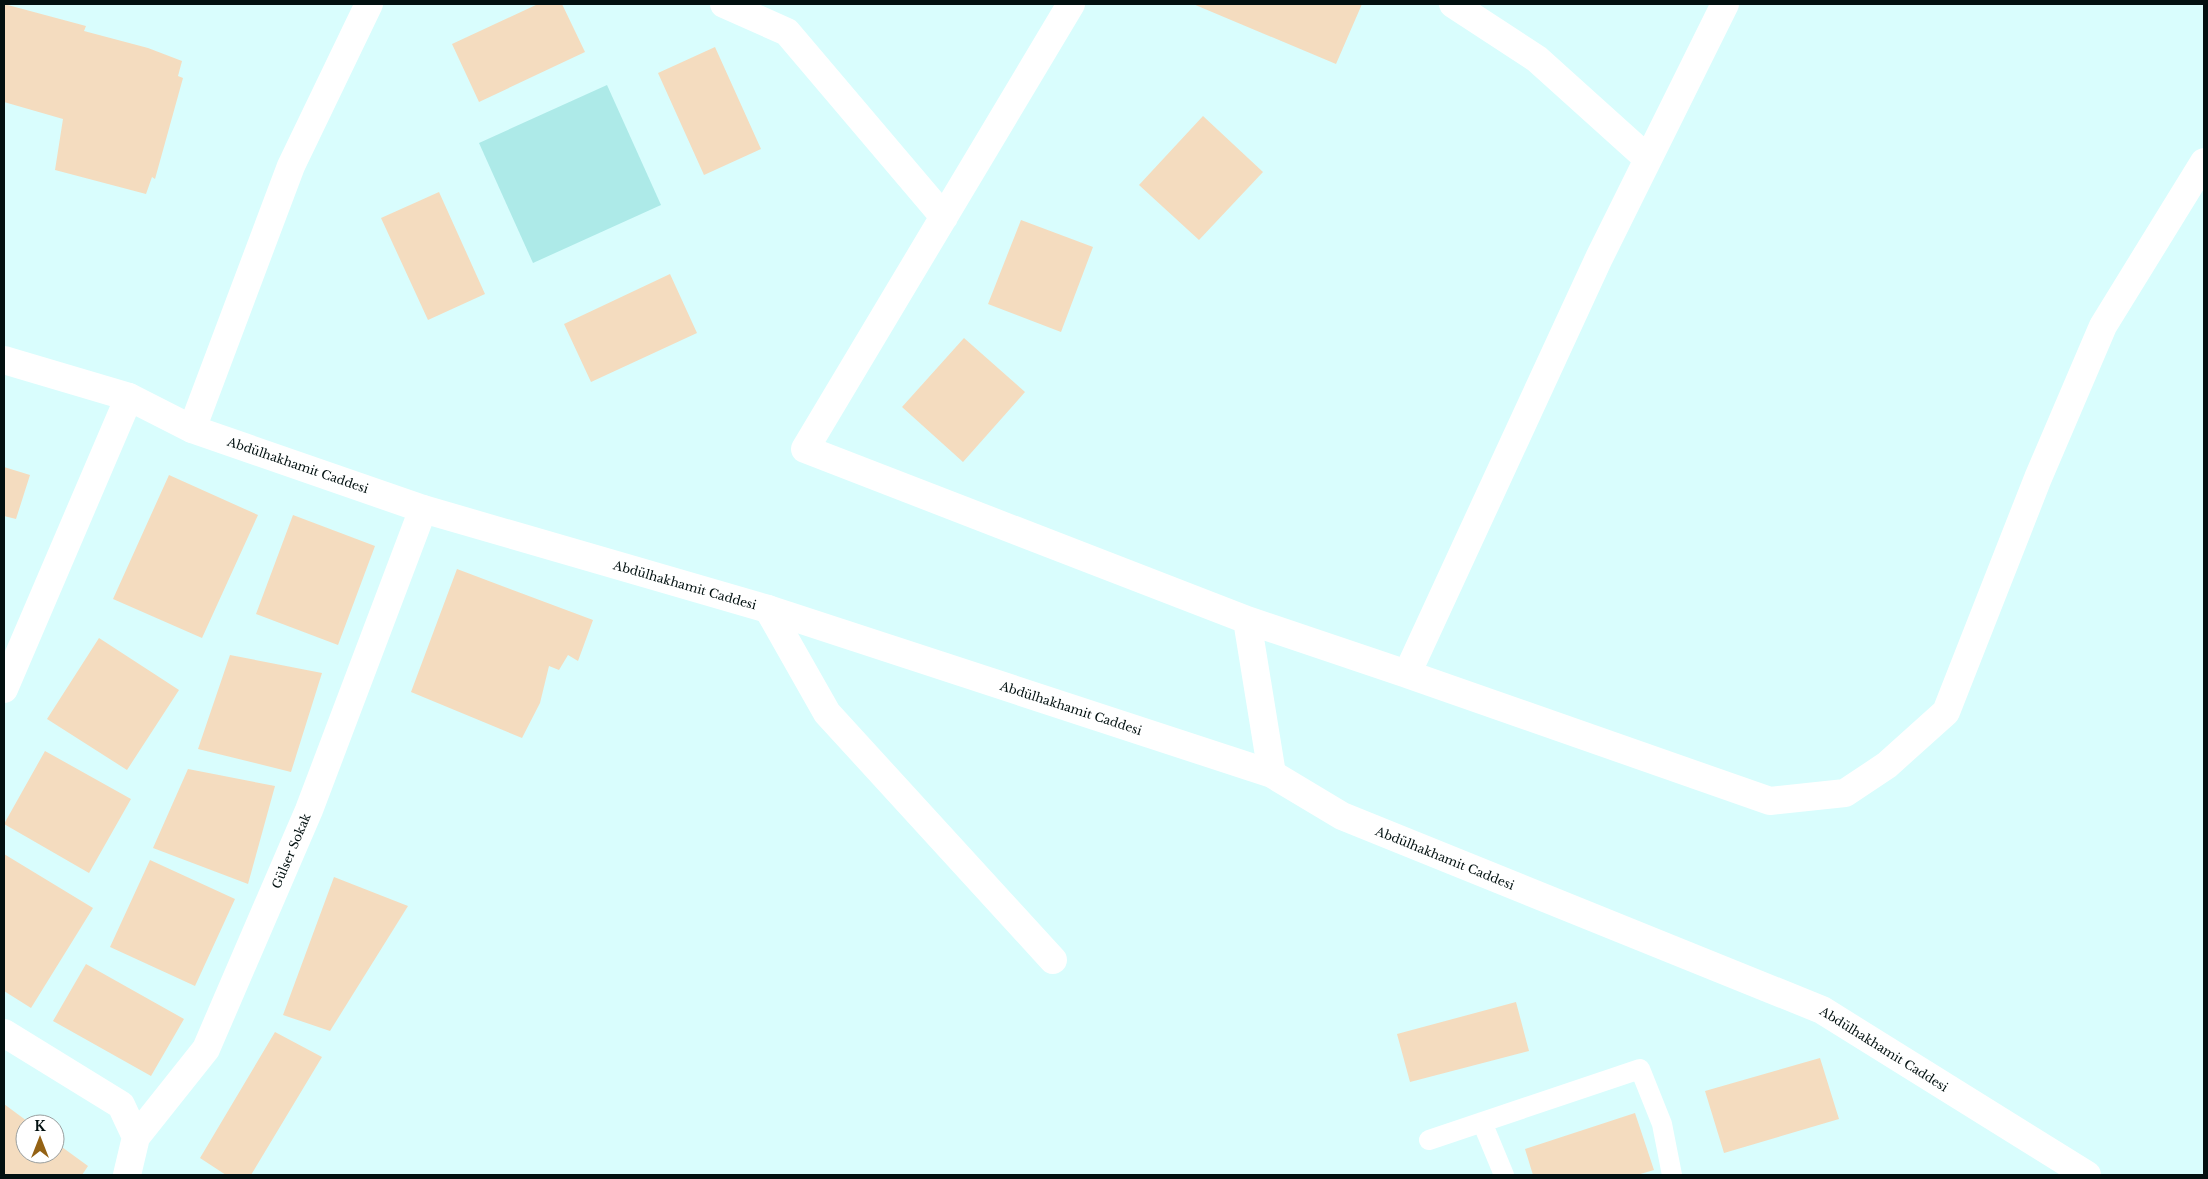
<svg xmlns="http://www.w3.org/2000/svg" width="2208" height="1179" font-family="'Libre Baskerville',serif">
  <rect width="100%" height="100%" fill="#d9fdfd"/>
  <path fill="#adeae8" d="M607,85L661,205L533,263L479,143Z"/>
  <path fill="#f4dcbf" d="M4,4L86,26L84,31L148,48L182,61L178,76L183,78L155,179L152,177L146,194L55,170L63,119L4,102Z
    M538,4H562L585,52L479,102L452,44Z
    M1193,4H1362L1336,64Z
    M715,47L761,149L704,175L658,73Z
    M1203,116L1263,172L1199,240L1139,185Z
    M439,192L485,294L428,320L381,218Z
    M1021,220L1093,247L1061,332L988,304Z
    M670,274L697,333L591,382L564,324Z
    M964,338L1025,392L963,462L902,407Z
    M4,467L30,475L16,519L4,516Z
    M169,475L258,515L202,638L113,599Z
    M293,515L375,546L338,645L256,614Z
    M457,569L593,620L578,661L568,655L559,670L549,666L540,703L522,738L411,692Z
    M99,638L179,690L127,770L47,719Z
    M230,655L322,673L291,772L198,749Z
    M45,751L131,799L89,873L4,824Z
    M188,769L275,786L248,884L153,848Z
    M4,854L93,908L31,1008L4,991Z
    M150,860L235,899L195,986L110,947Z
    M334,877L408,906L330,1031L283,1015Z
    M86,964L184,1019L151,1076L53,1021Z
    M1516,1002L1529,1051L1410,1082L1397,1034Z
    M275,1032L322,1057L251,1175H226L200,1158Z
    M1820,1058L1839,1119L1724,1153L1705,1091Z
    M4,1104L31,1124H25V1154H55V1142L88,1166L82,1175H4Z
    M1635,1113L1654,1170L1637,1175H1533L1525,1149Z"/>
  <g fill="none" stroke-linecap="round" stroke-linejoin="round">
    <path stroke="#fff" stroke-width="20" d="M1482,1122L1504,1175
      M1429,1140L1640,1069L1662,1124L1672,1175"/>
    <path stroke="#fff" stroke-width="28" d="M724,4L787,32L944,217
      M1071,4L805,449L1247,620L1272,774
      M1453,4L1537,59L1648,159
      M192,429L291,166L369,4
      M768,609L827,713L1053,960
      M1247,620L1407,674L1599,258L1725,4
      M1407,674L1770,801L1845,793L1887,765L1946,712L2038,478L2103,326L2204,162
      M4,689L129,397
      M4,1033L121,1105L136,1137
      M127,1175L136,1137L206,1049L309,810L423,509"/>
    <path stroke="#fff" stroke-width="28" d="M4,360L129,397L192,429L423,509L768,609L1272,774L1342,816L1822,1010L2087,1175"/>
  </g>
  <g text-anchor="middle" dominant-baseline="central" stroke-width="5" stroke-linejoin="round" paint-order="stroke">
    <g font-size="12" fill="#021010" stroke="#fff">
      <text transform="translate(298 465) rotate(19)">Abdülhakhamit Caddesi</text>
      <text transform="translate(685 585) rotate(16)">Abdülhakhamit Caddesi</text>
      <text transform="translate(1071 708) rotate(18)">Abdülhakhamit Caddesi</text>
      <text transform="translate(291 851) rotate(-67)">Gülser Sokak</text>
      <text transform="translate(1445 858) rotate(22)">Abdülhakhamit Caddesi</text>
      <text transform="translate(1884 1049) rotate(32)">Abdülhakhamit Caddesi</text>
    </g>
  </g>
  <rect width="2208" height="1179" fill="none" stroke="#021010" stroke-width="10"/>
  <g transform="translate(40 1139)"><circle r="24" fill="#ffffff" stroke="#9a9f9f"/>
  <path d="M0-4L9 19L0 12L-9 19Z" fill="#946214"/>
  <text y="-8" font-size="14" font-weight="bold" text-anchor="middle" fill="#021010">K</text>
  </g>
</svg>
